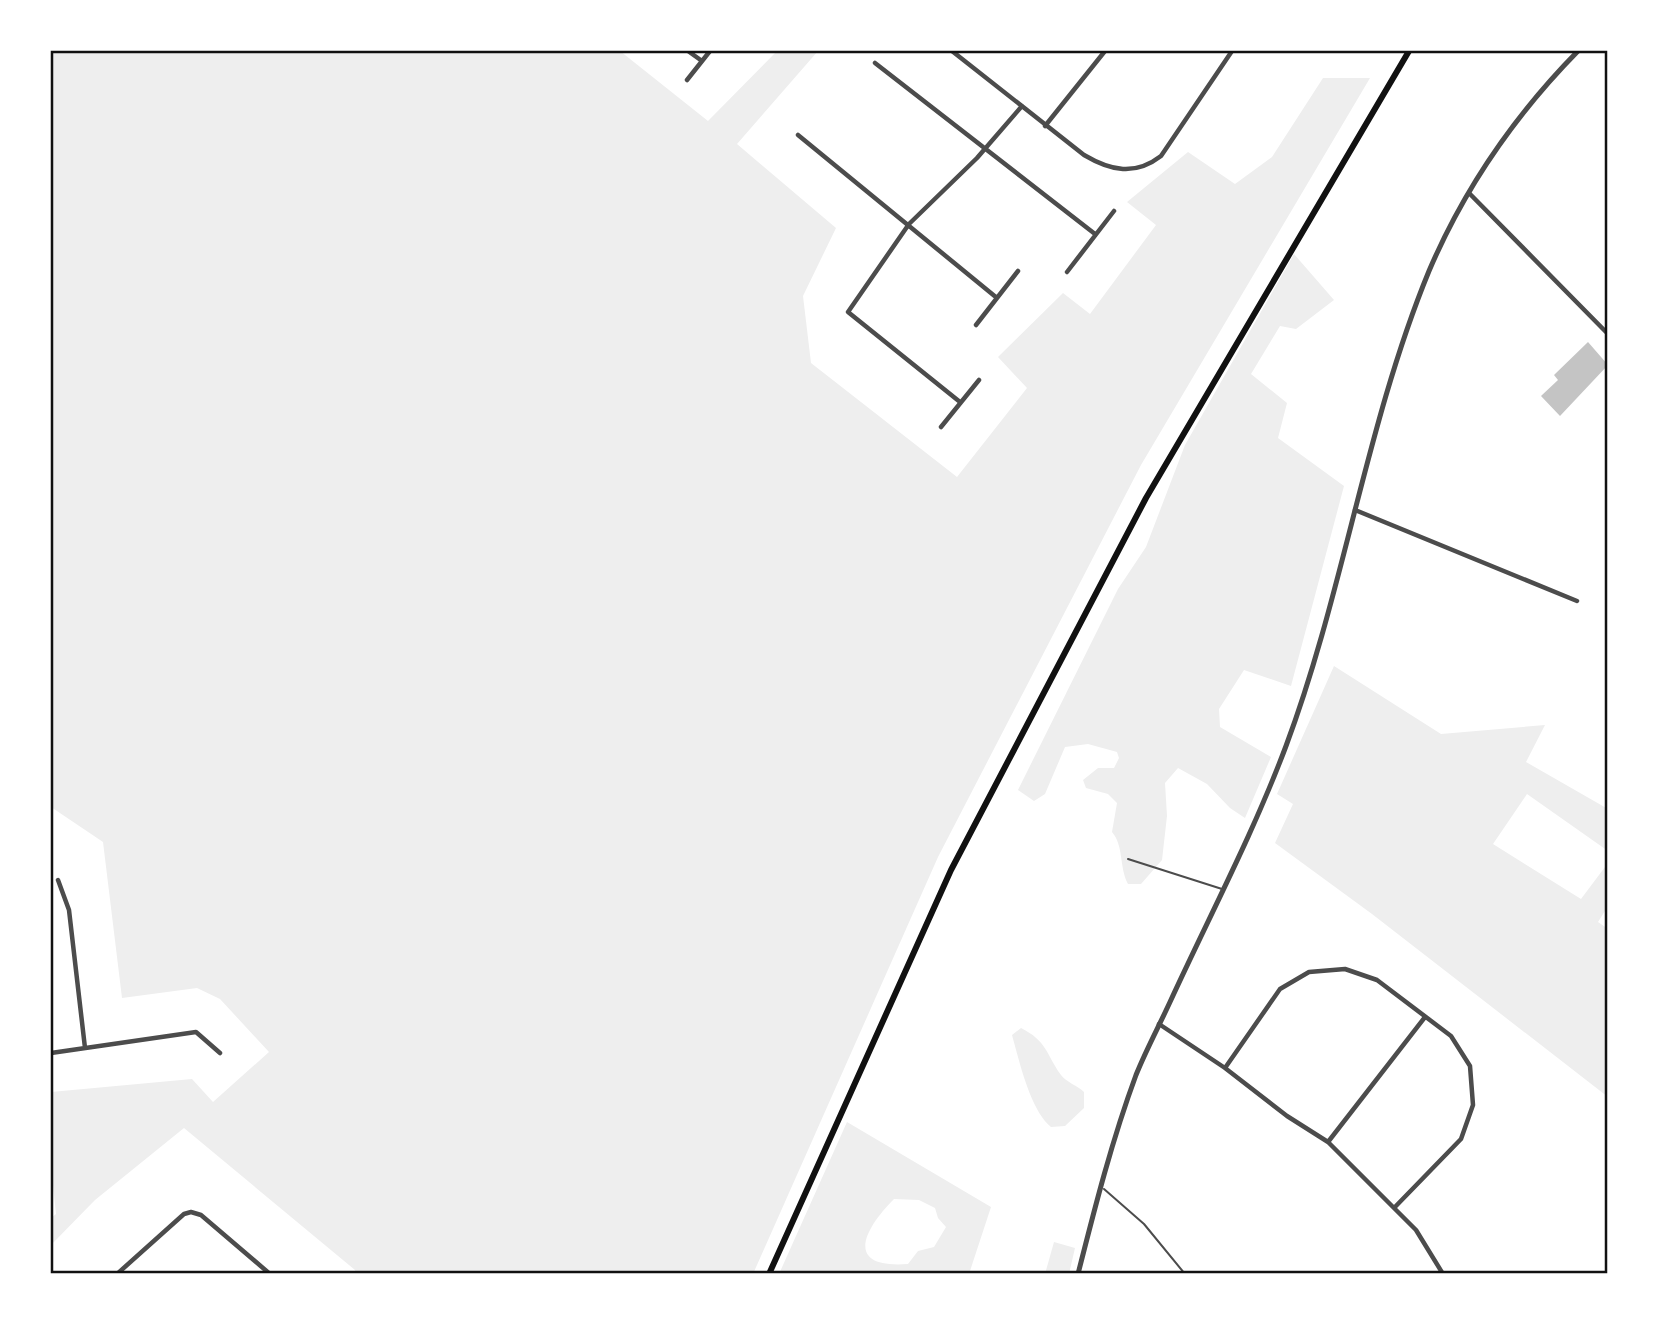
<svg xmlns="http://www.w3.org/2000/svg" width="1659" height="1325" font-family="Signika,sans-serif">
  <rect width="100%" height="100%" fill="#fff"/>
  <path fill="#eee" fill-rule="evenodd" d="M51,51H620L708,121L777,51H818L737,144L836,228L803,296L811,363L957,477L1027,388L998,357L1063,293L1090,314L1156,225L1127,202L1188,152L1235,184L1272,157L1323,78H1370L1141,465L938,857L753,1274H356L355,1270L184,1128L95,1200L51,1245V1218L56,1214L51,1166V1092L192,1079L213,1102L269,1052L220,999L197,988L122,998L103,842L51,807Z
    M1294,254L1334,300L1296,329L1280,326L1251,374L1287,403L1278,438L1344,486L1291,686L1244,670L1219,709L1220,727L1271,757L1245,818L1230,808L1207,784L1178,768L1165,783L1167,816L1162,860L1141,884H1128C1119,867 1124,846 1112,832L1117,803L1108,794L1086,788L1083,780L1098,768H1114L1119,758L1117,752L1088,744L1065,747L1045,794L1034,801L1018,790L1118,589L1146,547L1185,445Z
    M1334,666L1441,734L1545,725L1526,762L1608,809V851L1527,794L1493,844L1581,899L1608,863V906L1598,922L1608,929V1097L1372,914L1275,843L1293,804L1277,794Z
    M1021,1028C1047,1041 1046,1054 1061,1075C1066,1082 1078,1086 1084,1092V1108L1065,1126L1051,1127C1030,1110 1019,1060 1012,1035Z
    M847,1122L991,1207L969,1274H779ZM894,1199L919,1200L935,1208L938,1218L946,1227L934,1247L918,1251L908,1264C843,1269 864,1229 894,1199Z
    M1054,1242L1075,1248L1069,1274H1045Z"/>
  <path fill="#c4c4c4" d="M1588,342L1608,365L1560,416L1541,396L1558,380L1554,375Z"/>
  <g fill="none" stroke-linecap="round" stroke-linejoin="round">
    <path stroke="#4c4c4c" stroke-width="2" d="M1128,859L1222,889
      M1104,1189L1144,1224L1185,1274"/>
    <path stroke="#4c4c4c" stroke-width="4.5" d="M688,51L702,61
      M952,51L1084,155C1111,171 1135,176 1161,156L1232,51
      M875,63L1095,234
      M687,80L710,51
      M1045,126L1105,51
      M798,135L997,298
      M1469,193L1608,334
      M1067,272L1114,211
      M976,325L1018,271
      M960,402L848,312L909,224L977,158L1022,106
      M941,427L979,380
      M1355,510L1577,601
      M58,880L69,910L85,1048
      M1159,1024L1225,1068L1287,1116L1328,1142L1416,1230L1443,1274
      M51,1053L196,1032L220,1053
      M1225,1068L1280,989L1309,972L1345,969L1377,980L1451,1036L1470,1066L1473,1105L1461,1139L1394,1208
      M1328,1142L1425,1017
      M117,1274L184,1214L191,1212L201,1215L270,1274"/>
    <path stroke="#4c4c4c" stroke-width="5" d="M1078,1274C1095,1207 1112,1140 1136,1075C1146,1050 1159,1026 1170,1002C1209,917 1253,834 1286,746C1344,591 1366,424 1429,271C1464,189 1516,114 1578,51"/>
    <path stroke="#111" stroke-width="6" d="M769,1274L951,870L1146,498L1409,51"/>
  </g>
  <rect width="1659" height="1325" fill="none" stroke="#ffffff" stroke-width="105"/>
  <rect x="52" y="52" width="1554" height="1220" fill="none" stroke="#111" stroke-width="2.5"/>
</svg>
